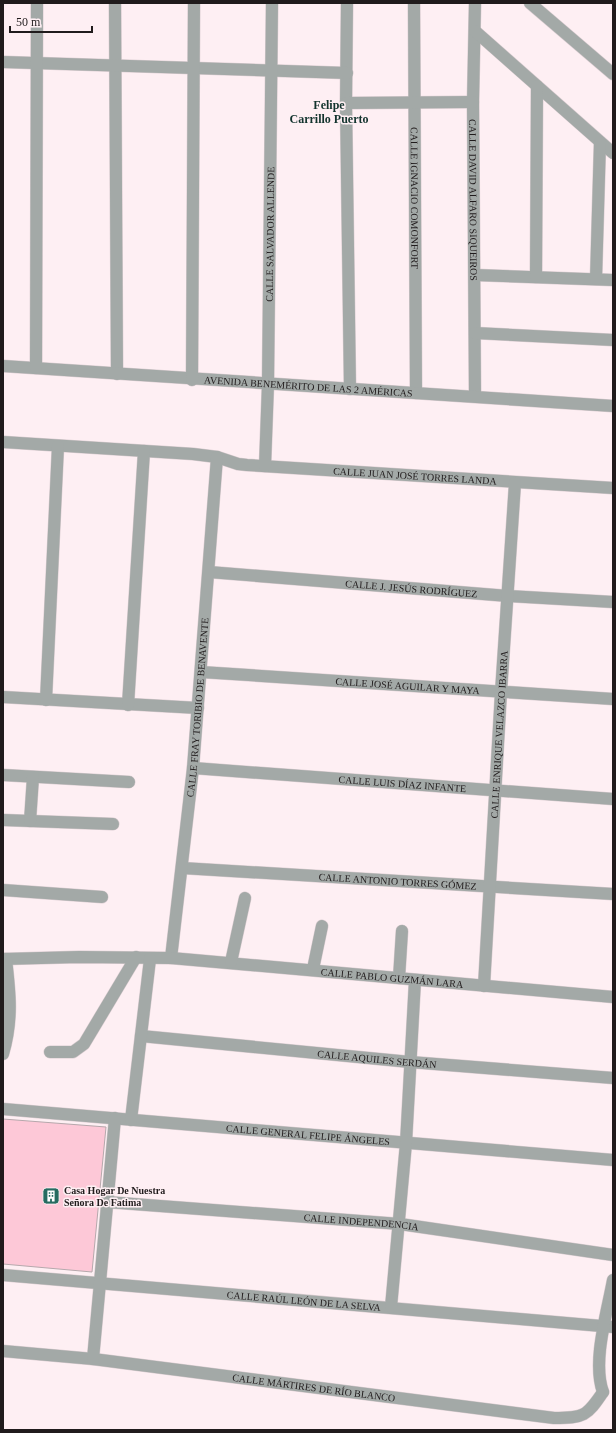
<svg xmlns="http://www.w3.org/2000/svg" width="616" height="1433" font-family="'Times New Roman',serif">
  <rect width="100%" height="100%" fill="#feeff3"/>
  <path fill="#fdc8d7" stroke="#b6a8ac" d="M3,1119L106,1127L92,1272L3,1264Z"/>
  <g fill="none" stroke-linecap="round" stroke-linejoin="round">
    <g stroke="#dacdd1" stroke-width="13">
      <g id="minor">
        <path d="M115,3L117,374"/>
        <path d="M347,3L346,103L350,389"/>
        <path id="s1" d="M414,3L416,393"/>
        <path id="s2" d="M475,3L473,102L475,396"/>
        <path d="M530,3L613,74"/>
        <path d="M475,31L613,153"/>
        <path d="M3,62L347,73"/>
        <path d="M346,103L473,102"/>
        <path d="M475,275L613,280"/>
        <path d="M536,277L537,86"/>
        <path d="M596,279L600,142"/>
        <path d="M475,333L613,340"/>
        <path id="s3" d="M3,366L613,406"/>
        <path d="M36,368L37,3"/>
        <path d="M192,380L194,3"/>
        <path id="s4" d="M3,442L193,454L217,457L238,464L247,465L613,488"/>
        <path id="s5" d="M265,466L268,384L272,3"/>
        <path id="s6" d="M209,572L508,596L613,602"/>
        <path id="s7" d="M201,672L613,699"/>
        <path d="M3,697L198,708"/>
        <path d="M46,700L58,446"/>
        <path d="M128,705L144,451"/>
        <path id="s8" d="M193,768L613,799"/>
        <path d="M3,775L129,782"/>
        <path d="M3,820L113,824"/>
        <path d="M30,821L33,777"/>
        <path id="s9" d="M182,868L613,894"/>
        <path d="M3,890L102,897"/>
        <path id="s10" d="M171,958L193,768L217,457"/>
        <path id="s11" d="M3,959L79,957L171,958L613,997"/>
        <path d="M231,962L245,898"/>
        <path d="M313,969L322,926"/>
        <path d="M399,978L402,931"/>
        <path id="s12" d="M484,986L501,692L515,483"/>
        <path id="s13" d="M141,1036L410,1062L613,1078"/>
        <path d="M50,1052H73L84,1044L136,957"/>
        <path d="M3,1054C13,1020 10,993 6,959"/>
        <path id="s14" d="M3,1109L613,1160"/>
        <path d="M131,1120L150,959"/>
        <path id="s15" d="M107,1202L400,1224L613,1255"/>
        <path id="s16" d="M3,1275L613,1327"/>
        <path d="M391,1307L406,1143L415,980"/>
        <path id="s17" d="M3,1351L93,1359L554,1418C584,1418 587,1416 603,1392"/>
        <path d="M93,1359L115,1118"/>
        <path d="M603,1392C592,1362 607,1313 613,1280"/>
      </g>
    </g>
    <use href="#minor" stroke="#a3a9a7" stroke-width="12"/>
  </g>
  <defs>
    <g id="building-square" transform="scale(0.9)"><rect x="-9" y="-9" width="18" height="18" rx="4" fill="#256b60" stroke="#feeff3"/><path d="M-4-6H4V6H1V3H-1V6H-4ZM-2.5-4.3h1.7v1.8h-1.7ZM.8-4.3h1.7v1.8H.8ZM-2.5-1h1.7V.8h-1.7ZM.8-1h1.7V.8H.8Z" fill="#fff"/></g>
  </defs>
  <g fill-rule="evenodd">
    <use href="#building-square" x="51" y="1196"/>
  </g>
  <g text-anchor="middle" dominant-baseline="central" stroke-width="3" stroke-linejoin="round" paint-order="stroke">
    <g font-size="10" fill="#201b1c" stroke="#feeff3">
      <text stroke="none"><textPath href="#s1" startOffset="195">CALLE IGNACIO COMONFORT</textPath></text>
      <text stroke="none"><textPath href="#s2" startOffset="197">CALLE DAVID ALFARO SIQUEIROS</textPath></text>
      <text stroke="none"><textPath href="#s5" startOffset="232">CALLE SALVADOR ALLENDE</textPath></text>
      <text stroke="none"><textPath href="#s3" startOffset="306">AVENIDA BENEMÉRITO DE LAS 2 AMÉRICAS</textPath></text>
      <text stroke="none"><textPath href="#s4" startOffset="414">CALLE JUAN JOSÉ TORRES LANDA</textPath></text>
      <text stroke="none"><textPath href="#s6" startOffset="203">CALLE J. JESÚS RODRÍGUEZ</textPath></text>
      <text stroke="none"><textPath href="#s7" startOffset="207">CALLE JOSÉ AGUILAR Y MAYA</textPath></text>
      <text stroke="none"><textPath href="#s10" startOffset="252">CALLE FRAY TORIBIO DE BENAVENTE</textPath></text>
      <text stroke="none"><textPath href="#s12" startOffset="252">CALLE ENRIQUE VELAZCO IBARRA</textPath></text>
      <text stroke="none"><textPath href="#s8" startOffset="210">CALLE LUIS DÍAZ INFANTE</textPath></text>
      <text stroke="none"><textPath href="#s9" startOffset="216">CALLE ANTONIO TORRES GÓMEZ</textPath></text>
      <text stroke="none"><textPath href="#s11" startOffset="390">CALLE PABLO GUZMÁN LARA</textPath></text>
      <text stroke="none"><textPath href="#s13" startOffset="237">CALLE AQUILES SERDÁN</textPath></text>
      <text stroke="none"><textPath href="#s14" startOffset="306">CALLE GENERAL FELIPE ÁNGELES</textPath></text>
      <text stroke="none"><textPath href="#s15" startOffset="255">CALLE INDEPENDENCIA</textPath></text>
      <text stroke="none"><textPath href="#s16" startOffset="302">CALLE RAÚL LEÓN DE LA SELVA</textPath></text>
      <text stroke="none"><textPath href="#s17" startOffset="313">CALLE MÁRTIRES DE RÍO BLANCO</textPath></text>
    </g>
    <g font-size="10" font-weight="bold" fill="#201b1c" stroke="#feeff3" text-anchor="start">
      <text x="64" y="1190">Casa Hogar De Nuestra<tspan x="64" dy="12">Señora De Fatima</tspan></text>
    </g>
    <g font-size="12" font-weight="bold" fill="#12332d" stroke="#feeff3">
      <text x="329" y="105">Felipe<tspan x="329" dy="14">Carrillo Puerto</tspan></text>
    </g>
  </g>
  <rect width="616" height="1433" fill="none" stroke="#201b1c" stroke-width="8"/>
  <path d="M10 26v6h82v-6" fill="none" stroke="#201b1c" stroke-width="2"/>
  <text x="16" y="26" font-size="12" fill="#201b1c" stroke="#feeff3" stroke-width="3" paint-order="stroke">50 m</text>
</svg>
